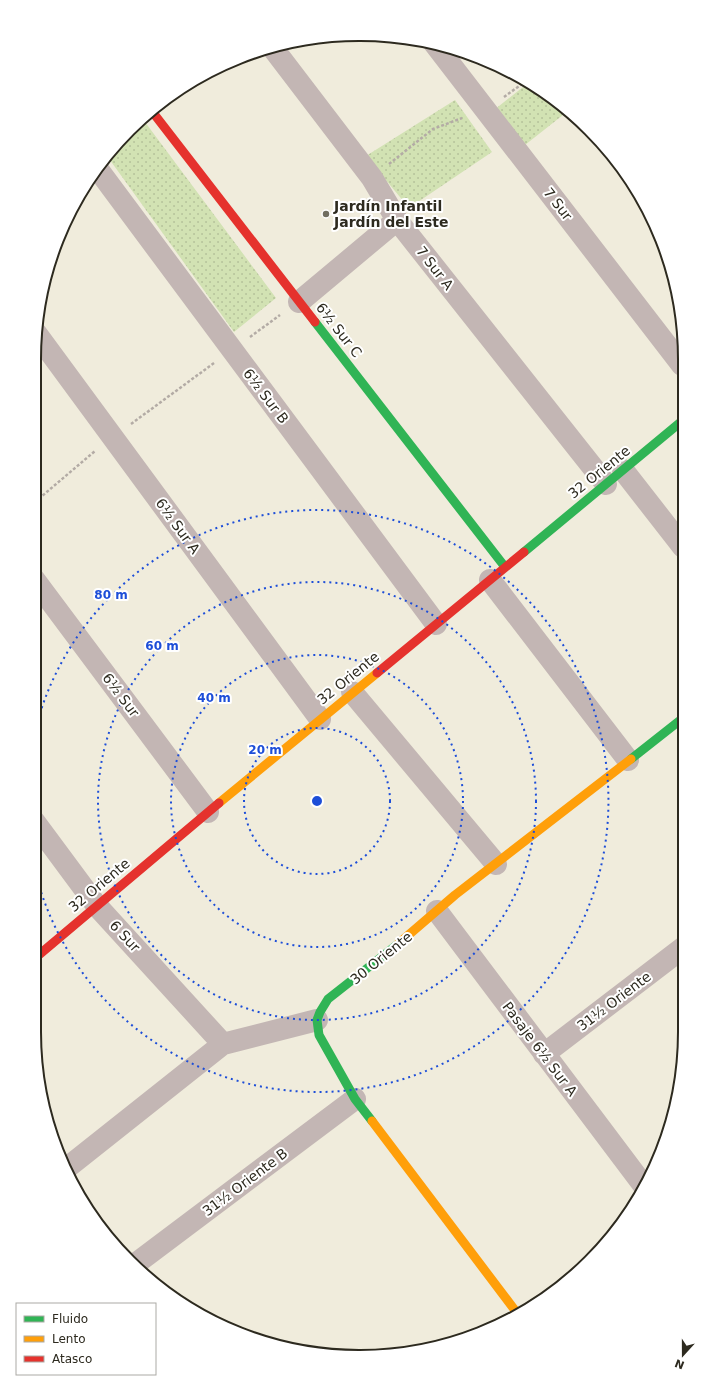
<svg xmlns="http://www.w3.org/2000/svg" width="719" height="1391" font-family="'DejaVu Sans',sans-serif">
  <defs>
    <pattern id="green-dots" width="8" height="8" patternUnits="userSpaceOnUse"><rect width="8" height="8" fill="#d2e2b3"/><path d="M2 2h.1M6 6h.1" fill="none" stroke="#b5c29a" stroke-width="1.8" stroke-linecap="round"/></pattern>
  </defs>
  <rect width="100%" height="100%" fill="#f0ecdc"/>
  <path fill="url(#green-dots)" d="M528,83L558,101L568,111L525,145L494,110Z
    M455,100L492,152L409,208L366,156Z
    M142,118L276,298L234,332L107,156Z"/>
  <g fill="none" stroke-linecap="round" stroke-linejoin="round">
    <path stroke="#b3aba5" stroke-width="2.5" stroke-dasharray="3 2" stroke-linecap="butt" d="M504,97L526,81
      M389,164L433,129L462,118
      M250,337L280,315
      M131,424L214,363
      M35,502L95,451"/>
    <path stroke="#c3b6b4" stroke-width="22" d="M434,43L682,365
      M272,47L372,178L397,220L606,484
      M97,168L436,624
      M299,302L397,220
      M36,333L320,719
      M623,470L683,547
      M34,579L208,812
      M490,580L628,760
      M352,692L496,864
      M34,821L97,906L223,1044
      M437,911L644,1186
      M544,1054L684,947
      M68,1167L223,1044L317,1020
      M134,1265L355,1099"/>
    <path stroke="#30b455" stroke-width="9" d="M315,322L505,567
      M524,552L682,421
      M631,759L683,718
      M372,1121L355,1099L319,1035L317,1020L320,1012L328,999L398,944"/>
    <path stroke="#ff9f0a" stroke-width="9" d="M219,803L377,673
      M398,944L455,895L631,759
      M372,1121L517,1313"/>
    <path stroke="#e5322d" stroke-width="9" d="M151,110L315,322
      M377,673L524,552
      M34,959L219,803"/>
  </g>
  <g fill="none" stroke="#1d4ed8" stroke-width="2" stroke-dasharray="2 4">
    <circle cx="317" cy="801" r="73"/>
    <circle cx="317" cy="801" r="146"/>
    <circle cx="317" cy="801" r="219"/>
    <path d="M35 731A291 291 0 1 1 35 871"/>
  </g>
  <circle fill="#716e61" stroke="#fff" stroke-width="1.5" cx="326" cy="214" r="4"/>
  <g text-anchor="middle" dominant-baseline="central" stroke-width="4" stroke-linejoin="round" paint-order="stroke">
    <g font-size="14" fill="#2d2a1f" stroke="#fff">
      <text transform="translate(558 204) rotate(52)">7 Sur</text>
      <text transform="translate(435 268) rotate(52)">7 Sur A</text>
      <text transform="translate(339 330) rotate(52)">6½ Sur C</text>
      <text transform="translate(266 396) rotate(53)">6½ Sur B</text>
      <text transform="translate(599 472) rotate(-39)">32 Oriente</text>
      <text transform="translate(178 526) rotate(54)">6½ Sur A</text>
      <text transform="translate(348 678) rotate(-39)">32 Oriente</text>
      <text transform="translate(121 695) rotate(53)">6½ Sur</text>
      <text transform="translate(99 885) rotate(-40)">32 Oriente</text>
      <text transform="translate(125 936) rotate(47)">6 Sur</text>
      <text transform="translate(381 958) rotate(-39)">30 Oriente</text>
      <text transform="translate(614 1001) rotate(-37)">31½ Oriente</text>
      <text transform="translate(540 1049) rotate(53)">Pasaje 6½ Sur A</text>
      <text transform="translate(245 1182) rotate(-37)">31½ Oriente B</text>
    </g>
    <g font-size="14" font-weight="bold" fill="#2d2a1f" stroke="#fff" text-anchor="start">
      <text x="334" y="206">Jardín Infantil<tspan x="334" dy="16">Jardín del Este</tspan></text>
    </g>
  </g>
  <path d="M0 0H719V1391H0ZM359 41H360A318 318 0 0 1 678 359V1032A318 318 0 0 1 360 1350H359A318 318 0 0 1 41 1032V359A318 318 0 0 1 359 41Z" fill="#fff" fill-rule="evenodd"/>
  <path fill="none" stroke="#2d2a1f" stroke-width="2" d="M359 41H360A318 318 0 0 1 678 359V1032A318 318 0 0 1 360 1350H359A318 318 0 0 1 41 1032V359A318 318 0 0 1 359 41Z"/>
  <circle cx="317" cy="801" r="6" fill="#1d4ed8" stroke="#fff" stroke-width="2"/>
  <g font-size="12" text-anchor="middle" font-weight="bold" fill="#1d4ed8" stroke="#fff" stroke-width="4" stroke-linejoin="round" paint-order="stroke">
    <text x="111" y="599">80 m</text>
    <text x="162" y="650">60 m</text>
    <text x="214" y="702">40 m</text>
    <text x="265" y="754">20 m</text>
  </g>
  <rect x="16" y="1303" width="140" height="72" fill="#ffffff" stroke="#abaaa5"/>
  <rect x="24" y="1316" width="20" height="6" fill="#30b455" stroke="#abaaa5"/>
  <text x="52" y="1323" font-size="12" fill="#2d2a1f">Fluido</text>
  <rect x="24" y="1336" width="20" height="6" fill="#ff9f0a" stroke="#abaaa5"/>
  <text x="52" y="1343" font-size="12" fill="#2d2a1f">Lento</text>
  <rect x="24" y="1356" width="20" height="6" fill="#e5322d" stroke="#abaaa5"/>
  <text x="52" y="1363" font-size="12" fill="#2d2a1f">Atasco</text>
  <g transform="translate(683 1355) rotate(201)" stroke="#ffffff" stroke-width="3" paint-order="stroke">
  <path d="M0-3L7 15L0 10L-7 15Z" fill="#2d2a1f"/>
  <text y="-6" font-size="11" font-weight="bold" text-anchor="middle" fill="#2d2a1f">N</text>
  </g>
</svg>
